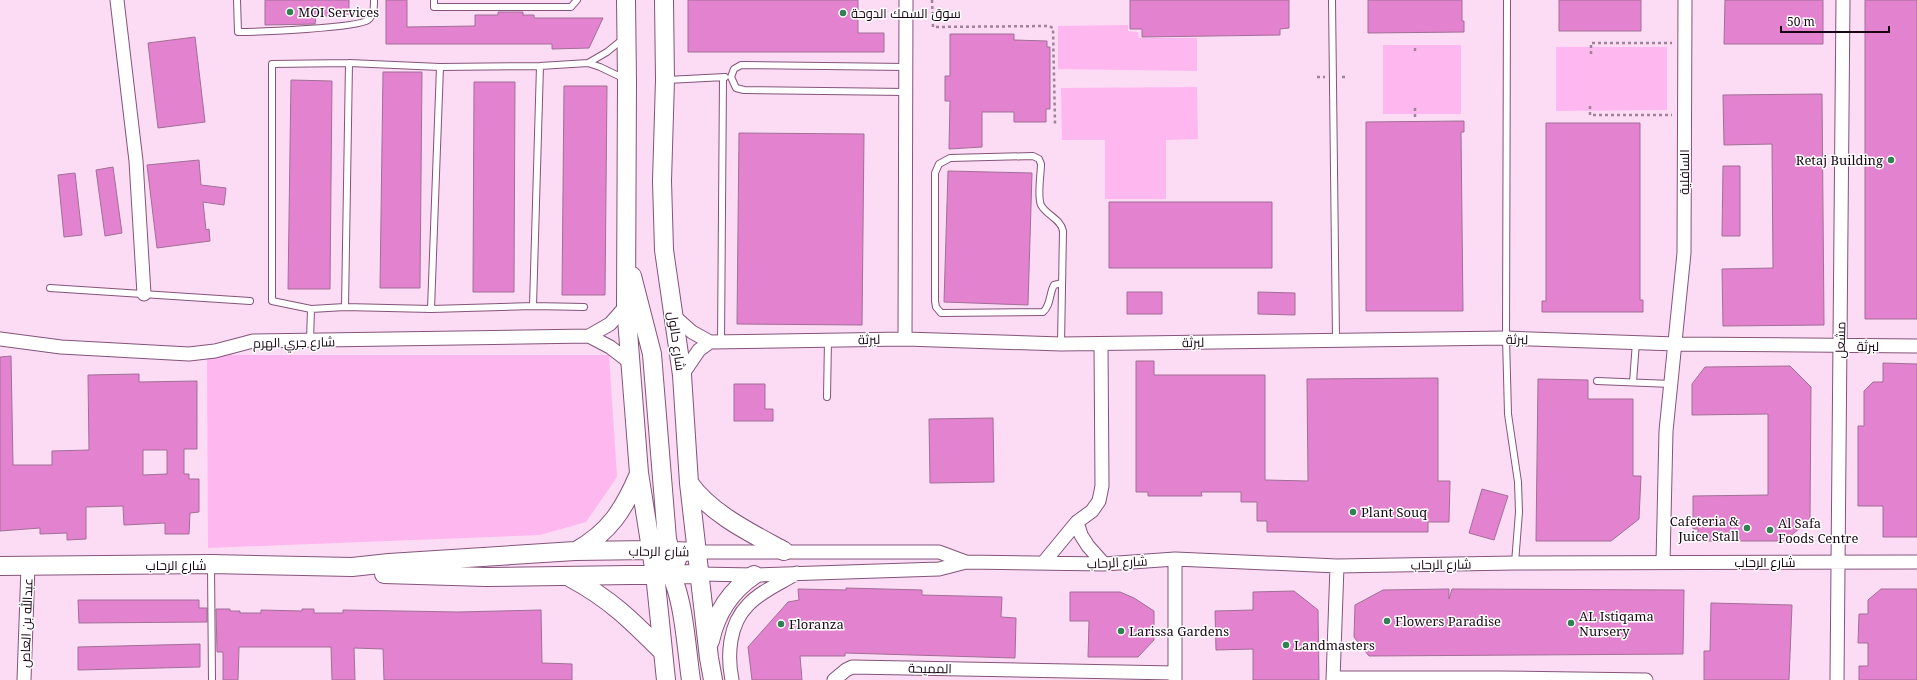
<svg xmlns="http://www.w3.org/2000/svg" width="1917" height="680" font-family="'Noto Serif',Cairo,serif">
  <rect width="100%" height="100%" fill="#fcdbf4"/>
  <path fill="#ffb7ef" d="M1128,25V31L1138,32L1139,38H1197V71L1058,69V26Z
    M1383,45H1461V114H1383Z
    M1556,47H1667V110L1556,111Z
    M1197,87L1198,139L1166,140V199H1105V140H1062L1061,88Z
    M207,355H609L617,477L586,522L540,535L208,548Z"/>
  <path fill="#e383cf" stroke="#a16f96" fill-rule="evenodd" d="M265,0H349V14H338V16H316L315,24L265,25Z
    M386,0H407V27L475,26V15H498V12H523V15H534V18H603L589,48L552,49V44H386Z
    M688,0H858V33H884V52H688Z
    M1130,0H1289V28L1280,29V35L1142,37V29H1130Z
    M1368,0H1462V21H1464V32L1368,33Z
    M1559,0H1641V31H1559Z
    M1725,0H1823V44H1724Z
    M1865,0H1917V319H1865Z
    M950,34H1014V40L1047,41V47H1050V109H1046V122H1014V112H982V147L949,149L950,101H945V76H950Z
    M195,37L205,122L158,128L148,43Z
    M383,72H422L420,288H380Z
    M291,80L332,81L330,289H288Z
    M474,82H515L514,292H473Z
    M564,86H607L605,295H562Z
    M1822,94L1824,325L1723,326L1722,269L1773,268L1772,144L1724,145L1723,95Z
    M1464,121V132H1461L1463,311H1366V122Z
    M1546,123H1640V300H1643V312H1542V301H1546Z
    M739,133L864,134L862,325L737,324Z
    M199,160L201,185L226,188L224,205L203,202L206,230L209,229L210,241L157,248L147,165Z
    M1723,166H1740V236H1722Z
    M113,167L122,233L105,236L96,170Z
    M948,171L1032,173L1028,305L944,302Z
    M75,173L82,235L64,237L58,175Z
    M1109,202H1272V268H1109Z
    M1127,292H1162V314H1127Z
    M1258,292L1295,293V315L1258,314Z
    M11,356L13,465H52V451L89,450L88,375L139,374V382L197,381V449H184V474H189V479H199V512L190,513L189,534H165V523L124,525L123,506L86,507V539L67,540V533L40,534V528L0,531V357ZM143,450H167V474L143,475Z
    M1136,361H1154V375H1265V480L1308,481L1307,379L1438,378V481H1450L1449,522H1428V532H1267V521H1257V502H1241V492H1201L1202,496H1148V492H1136Z
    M1883,363L1917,364V537H1883V506H1858V426H1864V391L1873,382H1883Z
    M1790,366L1811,387L1810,520L1784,541H1702L1698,538V529H1693V496L1768,495V414L1692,415V384L1705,367Z
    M1538,379L1588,380V399H1633V476H1641L1639,519L1611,541H1536Z
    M734,384H765V409H773V421H734Z
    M993,418L994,482L930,483L929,419Z
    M1482,489L1508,496L1494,540L1469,533Z
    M846,588L922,590V595L1002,597L1001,617L1016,618L1015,658L845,653V656H800L802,680H752L748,647L788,602L799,600L798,589L846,590Z
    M1449,589V599L1452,589L1684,590L1683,654L1369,656L1354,637L1355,605L1383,590Z
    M1881,589H1917V680H1859V666H1868V643H1858L1859,614H1868V600Z
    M1294,591L1318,610L1319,680H1253V649L1216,650L1215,611L1253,610V592Z
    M1070,592H1120L1134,598L1154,611V640L1138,657H1088L1089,621H1070Z
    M78,600H199V608H207V622L79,623Z
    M1711,603L1792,605L1789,680H1704V651H1710Z
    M216,609H230V611H240V613H261V610L302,611V609H314V613H343V610L458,612L541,610L542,663L572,664V680H384L383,649L354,648L355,680H332L331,647H239L238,680H223V652H217Z
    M200,644V667L78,670V647Z"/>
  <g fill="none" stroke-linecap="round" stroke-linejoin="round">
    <g stroke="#845479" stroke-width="8">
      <path id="lane" d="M237,0L238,32C257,32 358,28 368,20C374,15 374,7 374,0
        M434,0V7H571L577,0
        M1332,0L1336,339
        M1507,0L1506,338L1508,414L1518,482L1519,512L1515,563
        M588,63L607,52L623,39
        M906,67L741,65L734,69L731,77L736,88L744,90L906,92
        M667,80L725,77
        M50,288L250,301
        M533,306L540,66
        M345,307L349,63
        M584,307L533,306L431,309L345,307L311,309L272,301V64L349,63L440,67L540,66L588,63L600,67L625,79
        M431,309L440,67
        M310,341L311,309
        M721,342L723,78
        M1061,344L1063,231C1061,219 1046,215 1041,205C1037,196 1041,174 1041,164L1039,159L1033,156L950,158L939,164L935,173V301L936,307L941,313L1043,312C1051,305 1049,294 1054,285L1062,283
        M1597,381L1671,384
        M1633,382L1636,342
        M827,397L828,340
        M211,566L212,680"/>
    </g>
    <g stroke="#845479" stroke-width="15">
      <path id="street" d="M117,0L136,161L144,294
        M674,316L692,332L710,342L905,339L1061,344L1506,338L1676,344L1917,346
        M589,336L610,347L631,363
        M0,339L61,347L189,354L215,351L253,341L589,336L610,324L626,306
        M905,339L906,0
        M682,375L699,350L710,342
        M1077,522L1081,535L1088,546L1104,564
        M697,552H939L966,562
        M1044,562L1077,522L1092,511L1099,501L1102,486L1101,344
        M1663,563L1666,431L1684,253L1685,0
        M699,574L754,575L939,569L966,562L1104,564L1175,559L1337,566L1515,563L1917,562
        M1333,678H1499L1646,680
        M24,680L28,566
        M732,680C727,655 729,624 748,605C761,591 781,583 797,573
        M834,680L846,670L852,667L1175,673
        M1175,680V559
        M1333,680L1337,566
        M1837,680L1843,0"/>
    </g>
    <g stroke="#845479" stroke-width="20">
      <path id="secondary" d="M626,0L627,81L626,306L639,473L655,574L666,680
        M664,0L665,80L662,181L664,250L682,375L689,483L709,658L713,680
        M632,276L652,354L667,539L670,551L677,560
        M689,483C711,514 751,533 784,551
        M576,551C610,532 624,509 639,474
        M665,565C684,589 686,648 691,680
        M0,566L211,564L352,567L389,563L575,551L650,550L697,552
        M384,574L486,577L699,574
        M571,578C610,599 631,620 662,651
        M710,641C716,613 730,591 754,575"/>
    </g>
    <path stroke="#9e8397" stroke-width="2.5" stroke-dasharray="3 3" stroke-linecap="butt" d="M932,0L933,27L1049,26L1053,28L1055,124
      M1415,48V53
      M1591,54V43H1672
      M1317,77H1325
      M1342,77H1348
      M1590,106V115H1672
      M1415,108V118"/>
    <use href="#lane" stroke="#fff" stroke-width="6"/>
    <use href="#street" stroke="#fff" stroke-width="13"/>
    <use href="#secondary" stroke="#fff" stroke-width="18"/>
  </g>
  <g fill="#308152" stroke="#fff" stroke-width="1.5">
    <circle cx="290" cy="12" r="4"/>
    <circle cx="843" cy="13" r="4"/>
    <circle cx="1891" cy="160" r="4"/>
    <circle cx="1353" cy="512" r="4"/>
    <circle cx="1747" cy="528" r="4"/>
    <circle cx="1770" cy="530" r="4"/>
    <circle cx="1387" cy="621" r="4"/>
    <circle cx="1571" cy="623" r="4"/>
    <circle cx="781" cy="624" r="4"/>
    <circle cx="1121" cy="631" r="4"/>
    <circle cx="1286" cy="645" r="4"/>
  </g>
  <g text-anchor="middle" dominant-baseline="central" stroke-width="3" stroke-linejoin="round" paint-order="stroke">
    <g font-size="13" fill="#180614" stroke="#fff" text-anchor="start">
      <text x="298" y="12">MOI Services</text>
      <text x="851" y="13">سوق السمك الدوحة</text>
      <text x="1883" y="160" text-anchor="end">Retaj Building</text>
      <text x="1361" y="512">Plant Souq</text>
      <text x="1739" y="521" text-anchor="end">Cafeteria &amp;<tspan x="1739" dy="15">Juice Stall</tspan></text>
      <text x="1778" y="523">Al Safa<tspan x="1778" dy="15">Foods Centre</tspan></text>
      <text x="1579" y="616">AL Istiqama<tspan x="1579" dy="15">Nursery</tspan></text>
      <text x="1395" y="621">Flowers Paradise</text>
      <text x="789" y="624">Floranza</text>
      <text x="1129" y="631">Larissa Gardens</text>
      <text x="1294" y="645">Landmasters</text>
    </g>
    <g font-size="13" fill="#180614" stroke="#fff">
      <text transform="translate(1684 172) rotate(-90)">السافلية</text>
      <text transform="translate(869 339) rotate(-1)">لبرثة</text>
      <text transform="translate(1517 339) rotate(1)">لبرثة</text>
      <text transform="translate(1840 340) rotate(-89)">مشعل</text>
      <text transform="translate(677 341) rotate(82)">شارع حالول</text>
      <text transform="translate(294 342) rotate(-1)">شارع جري الهرم</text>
      <text transform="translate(1193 342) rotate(-1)">لبرثة</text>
      <text x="1868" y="346">لبرثة</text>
      <text transform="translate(659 551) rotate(1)">شارع الرحاب</text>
      <text transform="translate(1117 562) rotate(-3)">شارع الرحاب</text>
      <text x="1765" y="562">شارع الرحاب</text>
      <text transform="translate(1441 564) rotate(-1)">شارع الرحاب</text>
      <text x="176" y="565">شارع الرحاب</text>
      <text transform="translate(26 623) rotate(-88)">عبدالله بن العاص</text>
      <text transform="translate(930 668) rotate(1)">المميحة</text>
    </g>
  </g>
  <path d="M1781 26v6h108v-6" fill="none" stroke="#180614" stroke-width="2"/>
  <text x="1787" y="26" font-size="12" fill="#180614" stroke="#ffffff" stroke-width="3" paint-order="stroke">50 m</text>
</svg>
